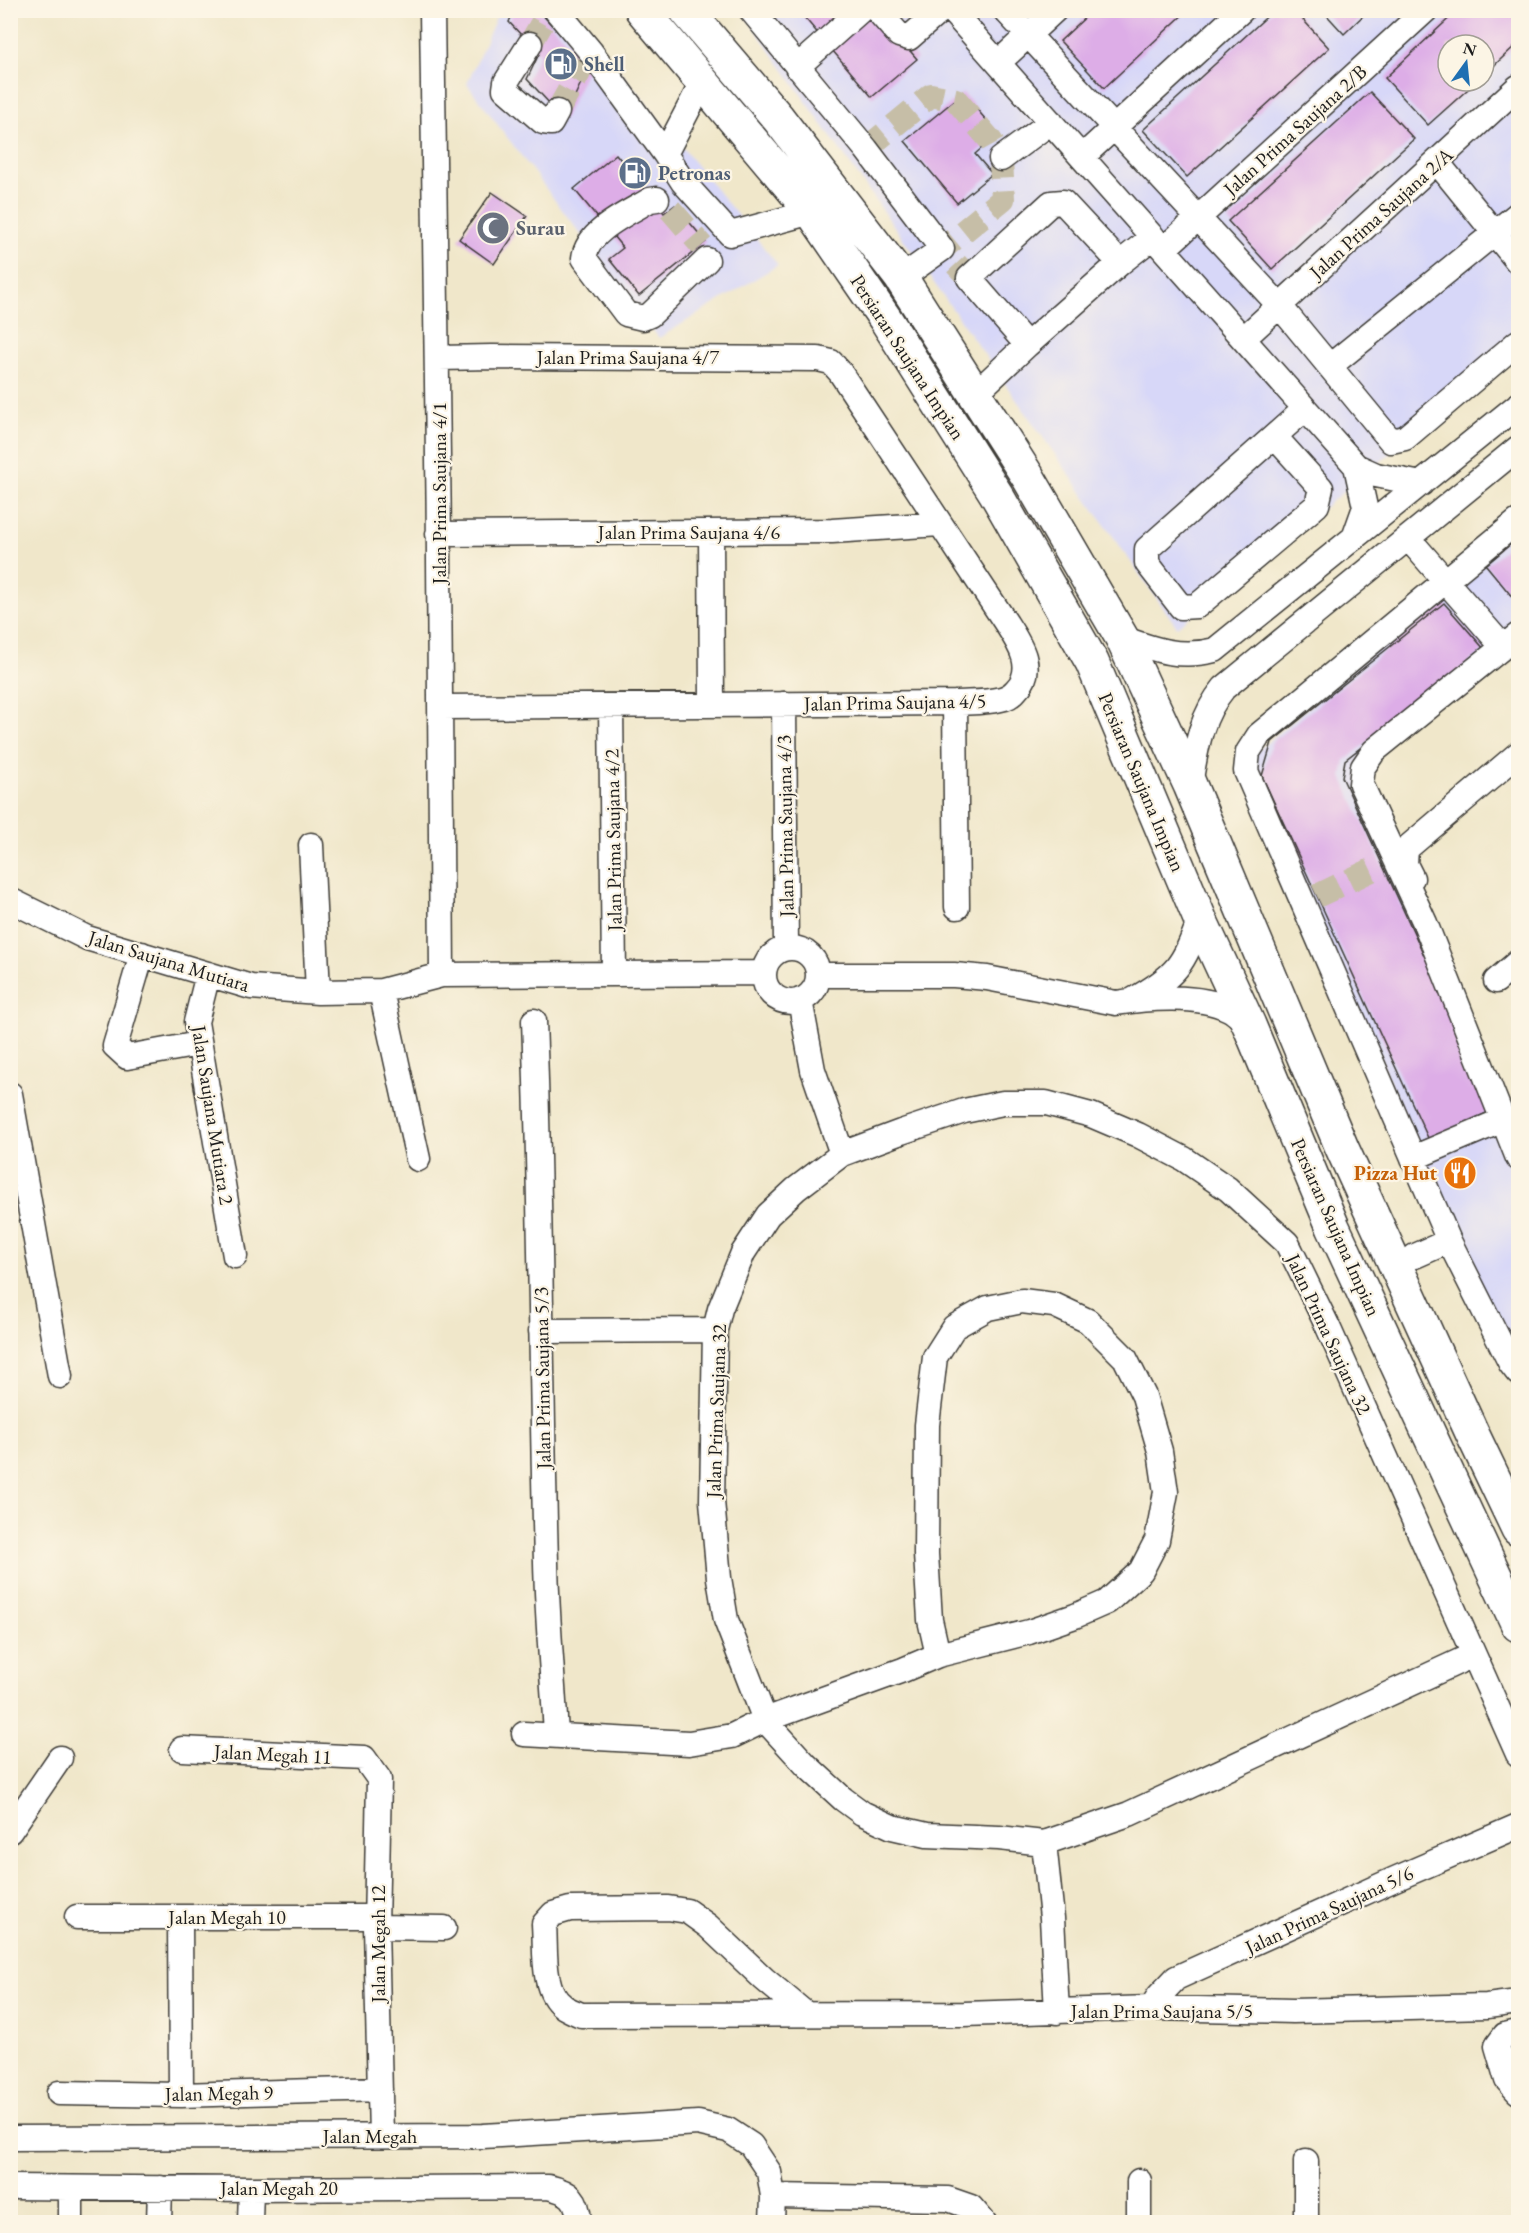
<svg xmlns="http://www.w3.org/2000/svg" width="1529" height="2233" font-family="'EB Garamond',serif">
  <rect width="100%" height="100%" fill="#fcf5e5"/>
  <filter id="ink" filterUnits="userSpaceOnUse"><feTurbulence type="fractalNoise" baseFrequency=".0167" numOctaves="2"/><feDisplacementMap in="SourceGraphic" scale="12" xChannelSelector="R" yChannelSelector="G"/><feConvolveMatrix kernelMatrix="1 2 1 2 8 2 1 2 1" color-interpolation-filters="sRGB"/></filter>
  <filter id="wash" filterUnits="userSpaceOnUse"><feTurbulence type="fractalNoise" baseFrequency=".008" numOctaves="4" result="noise"/><feDisplacementMap in="SourceGraphic" scale="24" xChannelSelector="R" yChannelSelector="G"/><feGaussianBlur stdDeviation="1.35" result="paint"/><feColorMatrix in="noise" values="0 0 0 0 0 0 0 0 0 0 0 0 0 0 0 0 0 1.4 0 .05"/><feComposite in="paint" operator="in"/></filter>
  <g filter="url(#wash)">
    <rect width="100%" height="100%" fill="#f0e7ca"/>
    <path fill="#d7d7f8" fill-rule="evenodd" d="M499,11H571L778,265L659,338L467,84Z
      M742,11H1518V350L1177,627ZM1448,45H1484V81H1448Z
      M1518,527V627L1361,757L1518,1165V1365L1514,1361L1252,770L1254,754Z"/>
    <g id="blocks">
      <path fill="#ddade7" d="M514,10H538L589,66L564,119L527,79L539,54L509,22Z
        M798,10H875L917,59L872,97Z
        M1093,10H1188L1104,88L1060,41Z
        M1274,10H1294L1329,48L1187,177L1143,130Z
        M1322,10H1369L1344,34Z
        M1458,10H1518V43L1484,75V45H1448V81H1477L1428,125L1385,78Z
        M1370,92L1414,139L1272,269L1228,221Z
        M963,93L998,134L975,154L992,174L957,203L905,141Z
        M616,154L664,213L675,205L706,242L639,296L609,259L623,248L574,189Z
        M492,192L527,216L494,264L459,239Z
        M1518,538V604L1486,565Z
        M1444,603L1485,650L1345,760L1342,777L1495,1109L1429,1140L1262,776L1272,742Z"/>
    </g>
  </g>
  <g filter="url(#ink)">
    <use href="#blocks" fill-opacity="0" stroke="#3c3a36" stroke-width="1.5"/>
    <g fill="none" stroke-linecap="round" stroke-linejoin="round">
      <path stroke="#c6bea7" stroke-width="24" stroke-dasharray="24 12" stroke-linecap="butt" d="M530,44L545,18
        M557,112L585,62
        M866,149L931,95L956,100L991,141L1001,159L1003,199L942,249L969,278
        M670,209L702,246
        M1317,896L1382,865"/>
      <g stroke="#3c3a36" stroke-width="27">
        <path id="minor" d="M432,10C438,332 440,653 442,975
          M556,10L591,52L665,154
          M751,10L866,149L942,249L901,278
          M877,10L899,35L909,38L941,10
          M951,10L1356,466L1376,475L1421,484
          M1005,10L1279,305L1391,441L1405,438L1518,342
          M530,44L506,82L505,89L543,122L551,123L557,112
          M998,63L1055,10
          M797,67L861,10
          M703,81L665,154L683,182L730,234L812,212
          M1082,157L1242,10
          M1001,159L1051,122
          M1437,162L1518,262
          M657,199L650,200C628,213 587,231 584,258L626,314L643,318L650,315L707,260
          M1164,249L1426,10
          M1120,263L1063,202L1051,203L969,278L1027,345L1120,263L1153,237
          M1243,339L1518,87
          M439,358L492,357L818,359L831,362L840,372L1006,623C1019,643 1037,669 1016,690C1012,695 1007,698 1001,699C986,703 970,702 955,703L441,707
          M1330,366L1518,214
          M975,394L1027,345
          M1275,437L1321,488L1317,505L1197,606L1181,607L1147,563V549L1305,409
          M1518,521L1259,735L1248,752L1246,771L1449,1241L1511,1364L1518,1373
          M711,532L712,705
          M438,534L832,531L940,524
          M1354,538L1365,507L1356,466
          M1408,538L1503,647
          M1518,635L1374,751L1363,767L1361,784L1425,923L1518,1158
          M1122,638C1155,650 1180,659 1215,650L1518,405
          M955,703L957,907
          M784,704L786,948
          M611,706L614,974
          M1190,785C1196,749 1200,717 1224,688L1518,448
          M311,845L318,992
          M1412,878L1405,864L1406,849L1518,754
          M10,900L87,938L251,987L318,992L381,991L442,975L764,973
          M764 975a27 27 0 1 1 54 0a27 27 0 1 1-54 0Z
          M142,954L115,1046L127,1057L199,1044
          M208,974L196,1022L235,1256
          M819,975H954L987,978L1116,1003C1148,998 1199,994 1229,1009C1235,1012 1241,1018 1247,1023
          M1496,981L1518,962
          M381,991L418,1159
          M800,1000L813,1070L842,1154
          M1133,1000C1177,975 1183,966 1200,919
          M534,1021C541,1201 541,1382 546,1562C547,1620 553,1677 556,1735
          M10,1094L60,1376
          M1413,1158L1503,1120L1513,1131
          M1415,1256L1449,1241
          M541,1331L715,1330
          M1473,1655L1129,1814L1044,1843L999,1838L927,1835L892,1827L862,1813L843,1799L806,1765L765,1720L726,1620L719,1578L712,1501L715,1330L720,1309L743,1253L768,1215L796,1189L842,1154L901,1132L964,1111L1003,1103H1046L1091,1115L1138,1135L1184,1159L1228,1189L1287,1243L1328,1327L1518,1754
          M524,1734L689,1743L732,1736L765,1720L903,1670L938,1655L1029,1632L1075,1616L1107,1602L1141,1571L1157,1540L1166,1492L1160,1451L1144,1396L1125,1358L1088,1321L1054,1305L1022,1301L988,1308L954,1327L935,1357L927,1425L926,1554L930,1620L938,1655
          M182,1749L364,1758L379,1779L376,1927L381,2136
          M10,1831L60,1758
          M1044,1843L1052,1918L1057,2012
          M77,1917H376
          M180,1917L181,2095
          M376,1927L444,1928
          M1151,2008L1159,1996L1176,1978L1395,1879L1518,1826
          M806,2014L764,1979L708,1926L687,1911L668,1908L570,1909L553,1914L544,1924C546,1949 541,1990 563,2006C568,2010 575,2012 581,2015L964,2014L1151,2008L1293,2011L1487,2006L1518,2002
          M1518,2032L1505,2035L1497,2046L1507,2080L1518,2092
          M59,2093L181,2095L380,2089
          M10,2138L483,2136L698,2123L728,2130L751,2145L769,2172L773,2196L772,2222
          M1306,2161V2222
          M10,2187L251,2189L548,2187C571,2192 578,2199 579,2222
          M773,2196L948,2199L971,2207L984,2222
          M71,2222V2188
          M159,2222L160,2188
          M250,2222L251,2189
          M1139,2222V2181"/>
      </g>
      <g stroke="#3c3a36" stroke-width="36">
        <path id="highway" d="M642,10L812,212L886,320L996,494L1092,662L1200,919L1249,1025L1333,1227L1518,1625
          M686,10L778,118L901,278L1028,477L1122,638L1190,785L1342,1148L1472,1433L1518,1529"/>
      </g>
      <use href="#minor" stroke="#fff" stroke-width="24"/>
      <use href="#highway" stroke="#fff" stroke-width="33"/>
    </g>
  </g>
  <defs>
    <g id="fuel-disc" transform="scale(1.725)"><circle r="9.5" fill="#5c6f8a" stroke="#fcf5e5"/><path d="M-5.5-6h7V0h2V4h1.3V-2.5L3-4.5l.8-.8L6-3V5H2.5V1h-1V6h-7ZM-4.2-4.7v3.2H.2V-4.7Z" fill="#fff"/></g>
    <g id="mosque-disc" transform="scale(1.725)"><circle r="9.5" fill="#6b7280" stroke="#fcf5e5"/><path d="M3.5-4.9A6 6 0 1 0 3.5 4.9A5 5 0 1 1 3.5-4.9Z" fill="#fff"/></g>
    <g id="restaurant-disc" transform="scale(1.725)"><circle r="9.5" fill="#e8710a" stroke="#fcf5e5"/><path d="M-5-6h1v4h1v-4h1v4h1v-4h1v5L-1.5 .5V6h-2V.5L-5-1ZM5-6V6H3V1.5H1.5Q1.5-4 5-6Z" fill="#fff"/></g>
  </defs>
  <g fill-rule="evenodd">
    <use href="#fuel-disc" x="561" y="64"/>
    <use href="#fuel-disc" x="635" y="173"/>
    <use href="#mosque-disc" x="493" y="228"/>
    <use href="#restaurant-disc" x="1460" y="1173"/>
  </g>
  <g text-anchor="middle" dominant-baseline="central" stroke-width="4.5" stroke-linejoin="round" paint-order="stroke">
    <g font-size="20" font-weight="bold" fill="#4e5e75" stroke="#fcf5e5" text-anchor="start">
      <text x="584" y="64">Shell</text>
      <text x="658" y="173">Petronas</text>
    </g>
    <g font-size="20" fill="#1c1c1c" stroke="#fcf5e5">
      <text transform="translate(1295 130) rotate(-42)">Jalan Prima Saujana 2/B</text>
      <text transform="translate(1381 213) rotate(-42)">Jalan Prima Saujana 2/A</text>
      <text x="628" y="357">Jalan Prima Saujana 4/7</text>
      <text transform="translate(908 357) rotate(57)">Persiaran Saujana Impian</text>
      <text transform="translate(439 493) rotate(-90)">Jalan Prima Saujana 4/1</text>
      <text x="689" y="532">Jalan Prima Saujana 4/6</text>
      <text transform="translate(895 702) rotate(-1)">Jalan Prima Saujana 4/5</text>
      <text transform="translate(1142 782) rotate(67)">Persiaran Saujana Impian</text>
      <text transform="translate(785 826) rotate(-91)">Jalan Prima Saujana 4/3</text>
      <text transform="translate(613 840) rotate(-91)">Jalan Prima Saujana 4/2</text>
      <text transform="translate(169 961) rotate(17)">Jalan Saujana Mutiara</text>
      <text transform="translate(213 1115) rotate(81)">Jalan Saujana Mutiara 2</text>
      <text transform="translate(1336 1227) rotate(66)">Persiaran Saujana Impian</text>
      <text transform="translate(1329 1334) rotate(65)">Jalan Prima Saujana 32</text>
      <text transform="translate(542 1378) rotate(-91)">Jalan Prima Saujana 5/3</text>
      <text transform="translate(716 1411) rotate(-88)">Jalan Prima Saujana 32</text>
      <text transform="translate(273 1754) rotate(3)">Jalan Megah 11</text>
      <text transform="translate(1329 1910) rotate(-25)">Jalan Prima Saujana 5/6</text>
      <text x="227" y="1917">Jalan Megah 10</text>
      <text transform="translate(378 1944) rotate(-90)">Jalan Megah 12</text>
      <text x="1162" y="2011">Jalan Prima Saujana 5/5</text>
      <text transform="translate(219 2093) rotate(-1)">Jalan Megah 9</text>
      <text x="370" y="2136">Jalan Megah</text>
      <text x="279" y="2188">Jalan Megah 20</text>
    </g>
    <g font-size="20" font-weight="bold" fill="#5b616d" stroke="#fcf5e5" text-anchor="start">
      <text x="516" y="228">Surau</text>
    </g>
    <g font-size="20" font-weight="bold" fill="#c56008" stroke="#fcf5e5" text-anchor="end">
      <text x="1437" y="1173">Pizza Hut</text>
    </g>
  </g>
  <rect width="1529" height="2233" fill="none" stroke="#fcf5e5" stroke-width="36"/>
  <g transform="translate(1466 63) rotate(15)"><circle r="28" fill="#fcf5e5" stroke="#a29e95" stroke-width="1.5"/>
  <path d="M0-4.5L10 22L0 15L-10 22Z" fill="#1f6fb2"/>
  <text y="-9" font-size="16" font-weight="bold" text-anchor="middle" fill="#1c1c1c">N</text>
  </g>
</svg>
